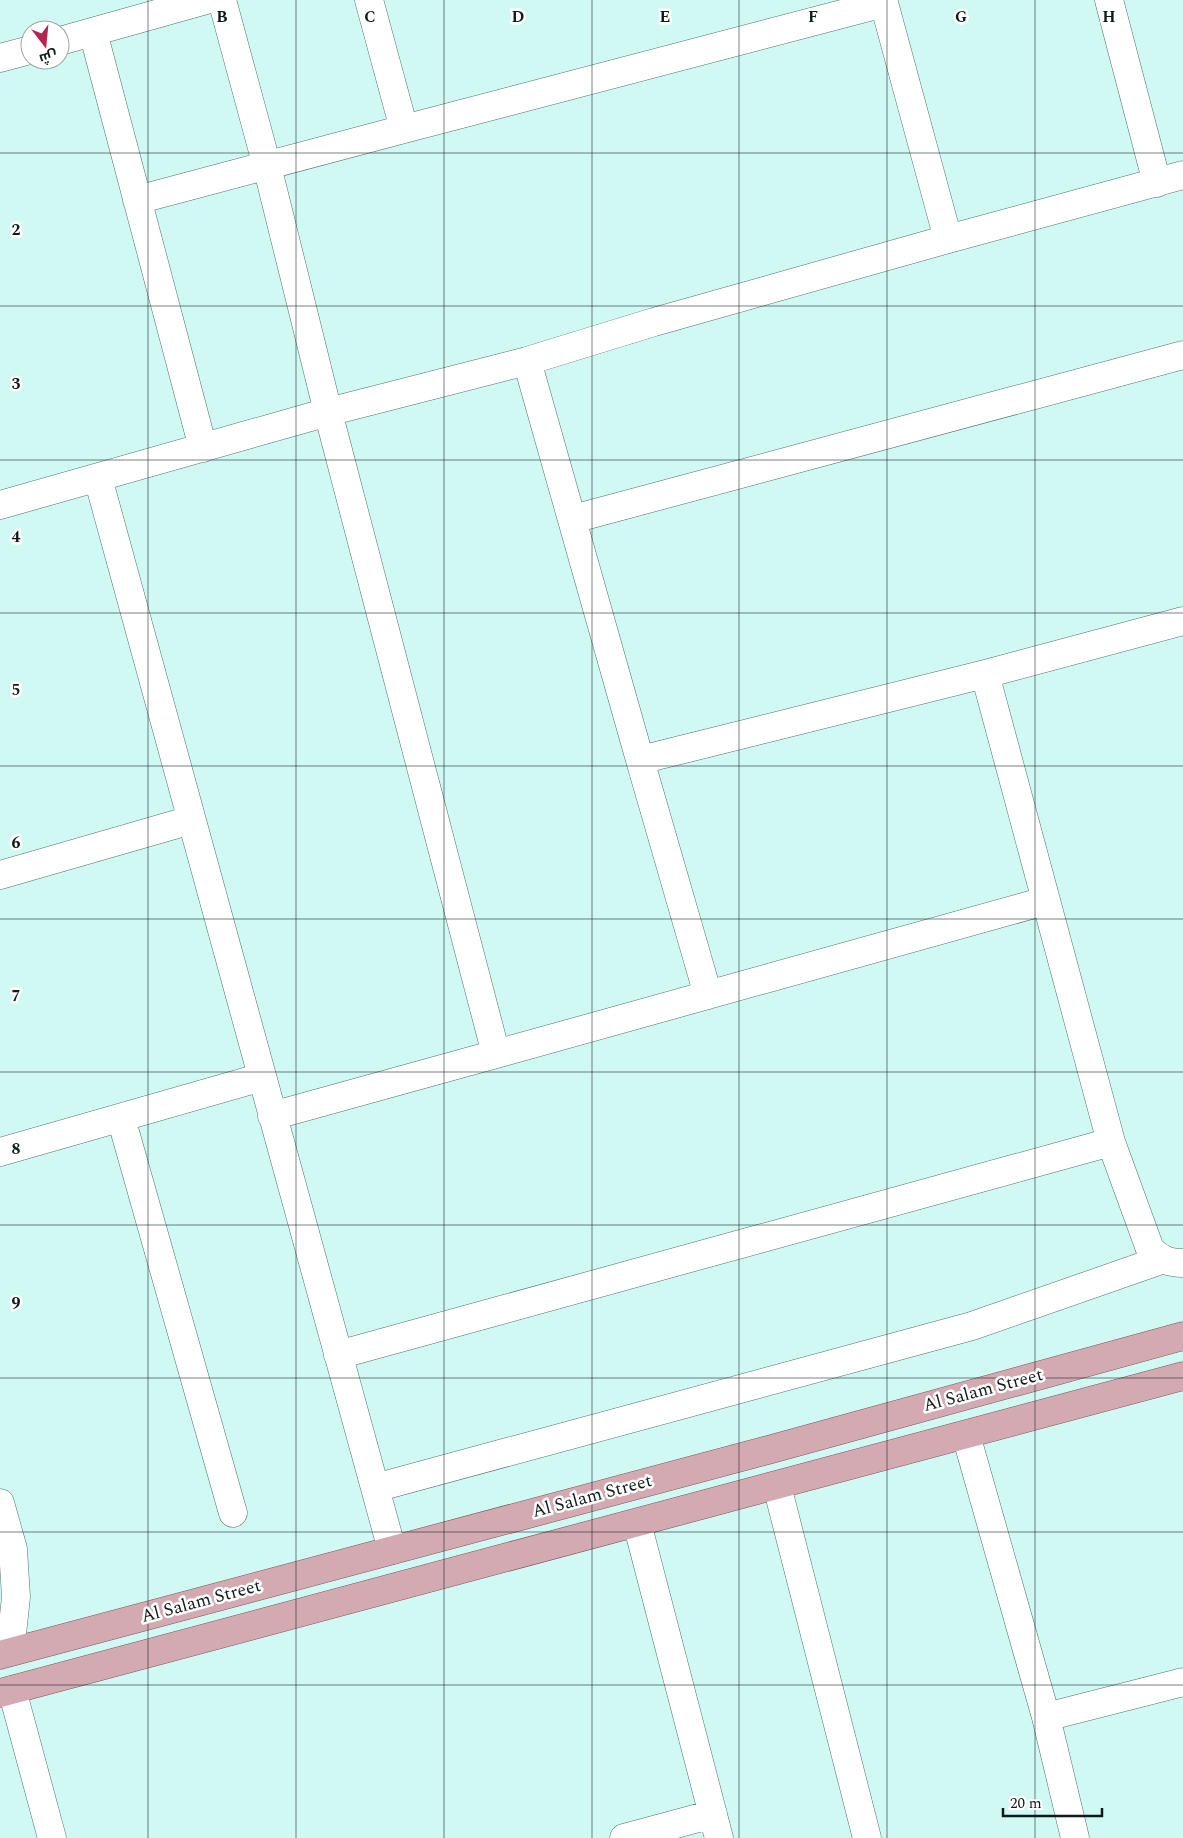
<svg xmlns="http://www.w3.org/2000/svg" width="1183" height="1838" font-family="Spectral,Cairo,serif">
  <rect width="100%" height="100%" fill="#d1f9f3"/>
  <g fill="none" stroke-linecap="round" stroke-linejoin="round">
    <g stroke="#4e726d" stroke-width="29">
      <path id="minor" d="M222,0L267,166L328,412L496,1054L272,1116
        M1109,0L1157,183
        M93,32L203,448
        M60,41L206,0
        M0,58L30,50
        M404,129L884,3L948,239
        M137,200L404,129L369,0
        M527,361L640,760
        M98,478L392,1550
        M0,505L328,412L527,361L654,322L948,239L1183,175
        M573,519L1183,355
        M985,674L1111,1142L1150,1249C1160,1259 1168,1263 1183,1263
        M0,875L191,820
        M708,995L640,760L985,674L1183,621
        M496,1054L1045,901
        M121,1118L233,1513
        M0,1152L262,1077
        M338,1355L1111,1142
        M966,1435L1046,1717L1075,1838
        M777,1486L867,1838
        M375,1488L972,1326L1161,1260
        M0,1503L13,1549L16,1597L10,1652
        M637,1523L719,1838
        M12,1690L52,1838
        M1046,1717L1183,1682
        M624,1838L713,1814"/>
    </g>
    <g stroke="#7c535b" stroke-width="29">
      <path id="major" d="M0,1655L768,1450L1183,1336
        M0,1693L1183,1376"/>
    </g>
    <use href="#minor" stroke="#fff" stroke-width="28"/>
    <use href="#major" stroke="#d4aab2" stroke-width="28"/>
  </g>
  <path fill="none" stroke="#0c1b19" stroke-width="1" stroke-opacity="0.55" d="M148,0V1838M296,0V1838M444,0V1838M592,0V1838M739,0V1838M887,0V1838M1035,0V1838M0,153H1183M0,306H1183M0,460H1183M0,613H1183M0,766H1183M0,919H1183M0,1072H1183M0,1225H1183M0,1378H1183M0,1532H1183M0,1685H1183"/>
  <g text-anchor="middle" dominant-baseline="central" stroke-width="5" stroke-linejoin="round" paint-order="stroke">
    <g font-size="18" fill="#0c1b19" stroke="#fff">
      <text transform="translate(983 1390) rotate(-15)">Al Salam Street</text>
      <text transform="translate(592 1496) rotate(-15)">Al Salam Street</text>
      <text transform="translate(201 1601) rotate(-15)">Al Salam Street</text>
    </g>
  </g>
  <g font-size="16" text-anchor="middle" font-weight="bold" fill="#0c1b19" stroke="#fff" stroke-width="5" stroke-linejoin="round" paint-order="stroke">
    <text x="222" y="22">B</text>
    <text x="370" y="22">C</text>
    <text x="518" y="22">D</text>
    <text x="665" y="22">E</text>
    <text x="813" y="22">F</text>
    <text x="961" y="22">G</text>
    <text x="1109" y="22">H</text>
    <text x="16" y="235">2</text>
    <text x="16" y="389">3</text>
    <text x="16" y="542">4</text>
    <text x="16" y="695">5</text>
    <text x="16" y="848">6</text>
    <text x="16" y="1001">7</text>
    <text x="16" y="1154">8</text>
    <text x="16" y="1308">9</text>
  </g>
  <g transform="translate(45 45) rotate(164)"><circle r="24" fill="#ffffff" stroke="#9ea4a3"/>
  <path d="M0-4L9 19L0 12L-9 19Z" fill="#b52552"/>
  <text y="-8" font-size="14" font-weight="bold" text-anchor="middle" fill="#0c1b19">ش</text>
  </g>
  <path d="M1003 1808v8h99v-8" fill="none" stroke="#0c1b19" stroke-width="2.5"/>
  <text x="1010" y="1808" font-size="15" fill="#0c1b19" stroke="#ffffff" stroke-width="4" paint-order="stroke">20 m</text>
</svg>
